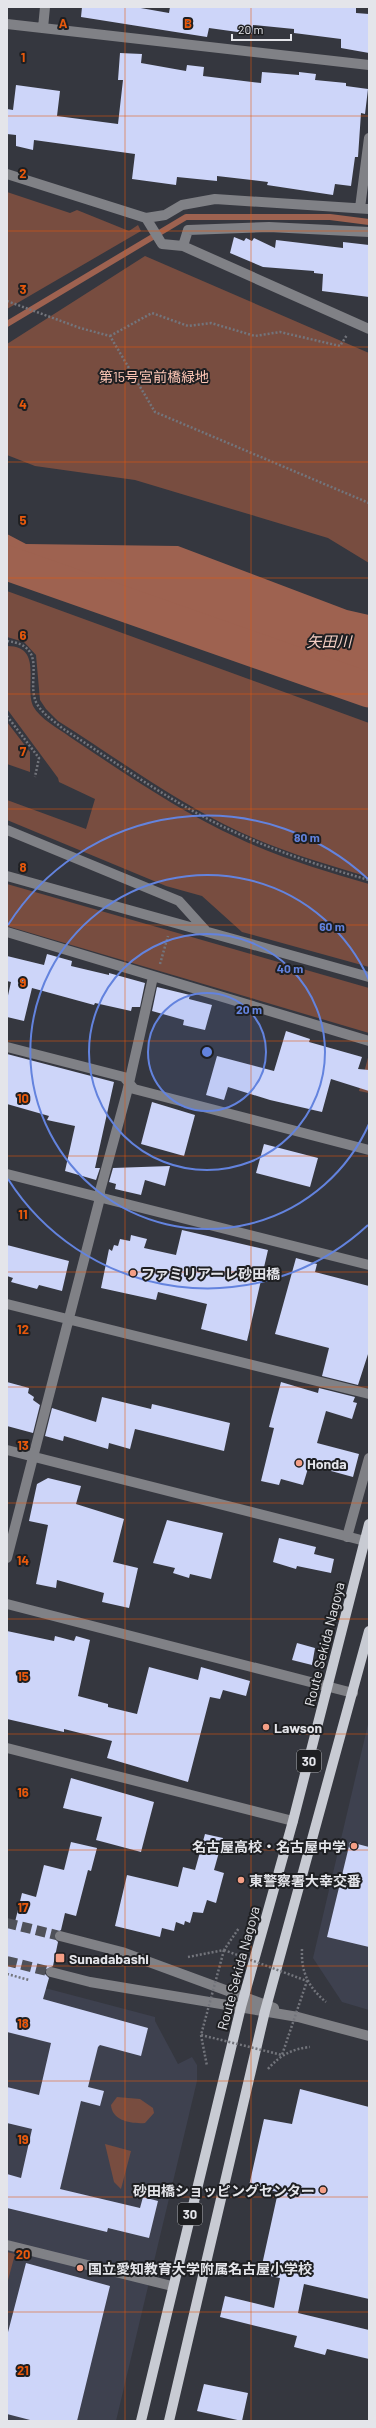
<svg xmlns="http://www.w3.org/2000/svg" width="376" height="2428" font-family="Barlow,'Noto Sans JP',sans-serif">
  <rect width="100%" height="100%" fill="#35373f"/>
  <path fill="#3e414f" d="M369,1720V2010L342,2002L313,1958Z
    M7,1978L155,2017V2021L178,2064L192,2057L197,2065V2081L116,2421H7Z"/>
  <path fill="#784d40" d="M7,192L70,213L77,210L129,231L138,225L141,231L7,309Z
    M145,256L369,353V563L328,538L135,480L35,466L7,455V344Z
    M7,591L369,723V877C325,864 281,851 240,832C176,802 118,759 58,721L46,709L40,700L36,655L24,642L7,637Z
    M7,646C44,646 24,686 33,706C40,719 58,728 70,737C124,773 179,811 238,838C280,858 325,871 369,884V967L242,932L202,896L166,886L7,820V800L86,829L95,799L59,782L58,778L7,709Z
    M7,722L30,752V772L7,764Z
    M7,884L369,988V1033L7,926Z
    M369,1054V1093L359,1091Z
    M117,2097L140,2099L153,2108L154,2113L145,2123C132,2124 112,2121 111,2105Z
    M105,2144L131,2151L121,2189L114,2182Z
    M7,2252L15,2254L7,2284Z"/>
  <path fill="#9e6250" d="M7,534L26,544L178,546L347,610L369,615V699L181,615L54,588L7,572Z"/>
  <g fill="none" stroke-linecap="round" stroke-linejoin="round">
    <path stroke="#9e6250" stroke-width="6" d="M7,324L186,217H330L369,222"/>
    <path stroke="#9e6250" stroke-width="35" d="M7,563L369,690"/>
  </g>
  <path fill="#cdd5f9" d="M82,7H135L169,13L170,7H356V13L369,14V53L341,48V39L294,33V29L253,25L252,34L209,28L207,37L81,17Z
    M120,53L142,54L141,63L186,71L187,65L204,67L203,76L261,83L262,72L299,75V72L316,74L315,80L346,83V86L368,89L365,114L361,113L358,157H355L351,186L335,184L333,195L267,185L268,182L217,176V181L177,177L176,185L132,179L135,154L34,140L33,150L16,146V135L7,134V109L13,110L16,85L60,91L57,116L118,124L123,80H118Z
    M234,237L244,241L246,238L252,241L254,238L275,248L276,240L343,248V242L369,245V297L322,291L323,274L314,273V271L263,267L230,253Z
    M47,954L72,961L71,966L109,975V973L145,983L140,1007H132L131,1011L95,1003L94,1005L32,988L24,1021L7,1017V1000L11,982L7,981V956L44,965Z
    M157,987L190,995L189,999L212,1005L205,1030L183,1025L184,1020L152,1011Z
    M286,1031L310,1039L309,1042L362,1057L358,1069L369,1070V1091L331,1079L322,1112L270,1100L228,1087L224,1100L206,1095L217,1056L274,1071Z
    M7,1054L114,1082L95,1168H100L96,1180L65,1171L75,1126L47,1120L49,1116L7,1104Z
    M152,1102L195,1115L184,1156L141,1144Z
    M264,1144L318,1158L310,1187L256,1173Z
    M170,1166L165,1186L145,1180L141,1195L115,1189L116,1184L109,1182L113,1168Z
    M182,1230L268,1250L247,1341L201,1329L207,1304L158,1292L156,1300L101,1288L109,1249L112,1251L114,1245L118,1246L120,1239L130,1241L131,1235L147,1239L144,1248L176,1255Z
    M7,1245L69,1261L62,1291L39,1285L37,1289L11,1282L13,1278L7,1276Z
    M296,1258L317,1264L315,1272L369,1286V1351L358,1385L322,1376L329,1348L275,1334Z
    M7,1382L29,1388L28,1393L34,1397L33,1400L40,1405L33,1433L7,1426Z
    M281,1382L318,1393L319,1388L355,1397L353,1402L357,1403L352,1419L326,1411L317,1443L359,1454L353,1477L309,1465L303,1485L281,1479L279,1485L261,1481L274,1428L269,1427Z
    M102,1397L151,1409L152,1404L230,1423L224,1451L135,1429L130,1449L109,1443L108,1449L64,1436L63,1441L45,1436L52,1408L96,1422Z
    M48,1478L81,1486L76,1504L124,1519L113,1562L138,1568L129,1608L102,1602L104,1593L57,1580L56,1588L36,1584L48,1525L29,1521L37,1484Z
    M167,1520L223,1533L211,1579L190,1574L189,1578L173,1573L175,1568L153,1563Z
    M279,1538L316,1547L314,1554L334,1559L331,1573L297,1566L296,1569L273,1562Z
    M7,1631L54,1641L55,1636L74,1641L76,1636L90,1640L78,1696L108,1704V1707L137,1714L149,1667L198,1680L201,1667L250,1681L246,1696L223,1690L220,1699L210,1697L188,1782L107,1758L112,1741L64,1729V1732L7,1719Z
    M297,1643L315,1648L312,1665L292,1660Z
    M71,1778L154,1802L141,1852L96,1840L102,1817L63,1808Z
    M205,1834L223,1838L214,1870L224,1873L216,1903L207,1900L203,1913L193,1912L190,1923L185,1921L184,1925L176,1922L174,1931L162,1928L160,1937L115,1926L127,1875L178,1887L183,1867L195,1870Z
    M71,1842L97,1848L91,1871L88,1870L76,1916L65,1913L61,1930L54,1934V1938L58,1942L53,1966L45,1970V1974L49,1978L43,1999L148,2028L141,2056L100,2045L98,2047L88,2087L104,2091L100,2106L81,2101L60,2189L140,2208L143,2197L158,2201L149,2238L108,2228L107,2232L7,2208V2174L21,2178L32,2129L7,2123V2087L39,2095L51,2043L7,2032V1920L15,1922L22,1893L36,1897L44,1865L64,1870Z
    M350,1842L369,1847V1947L327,1937Z
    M300,2089L369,2107V2299L304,2284L298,2313L369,2330V2359L327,2349L325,2355L294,2347L297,2336L220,2317L225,2296L274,2308L280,2278L260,2274L278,2192L249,2186L264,2119L292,2124Z
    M26,2263L110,2286L77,2421H34L7,2414V2336Z
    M204,2384L248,2393L242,2421L197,2411Z"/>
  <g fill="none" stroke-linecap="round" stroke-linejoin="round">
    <path stroke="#4f5159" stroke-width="10" stroke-dasharray="10 5" stroke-linecap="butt" d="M7,1923L60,1936
      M7,1961L51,1972"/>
    <path stroke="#73757c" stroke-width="2.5" stroke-dasharray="2 2" stroke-linecap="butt" d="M7,301L80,328L110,336L155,412L369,503
      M110,336L152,313L188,326L211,323L255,336L280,332L340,346L347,335
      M7,641C49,646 26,679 36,702C42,714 53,720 62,728C109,758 155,791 204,817C257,845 312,864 369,880
      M7,716L39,758L35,777
      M160,964L168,936
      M302,1949C301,1972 308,1987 326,2002
      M188,1957L224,1950L239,1928
      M7,1974L29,1980
      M201,2035L207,2066
      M268,2069C280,2055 292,2049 310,2047"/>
    <path stroke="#808186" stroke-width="10" d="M7,24L369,65
      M43,28L45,7
      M7,174L146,218L165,215L182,205L215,199L369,209
      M360,208L369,138
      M146,218L162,244L183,246L369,329
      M183,246L188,230L269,227L369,232
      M7,830L179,901L207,932
      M7,876L369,977
      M7,932L369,1041
      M7,1047L124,1077L134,1089L369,1150
      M7,1174L369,1265
      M7,1304L369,1394
      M7,1450L369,1542
      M347,1537L369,1458
      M7,1558L100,1198V1191L127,1092L153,977
      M7,1604L353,1693
      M7,1748L293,1821
      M60,1936L122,1952L274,2008
      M51,1972L90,1982L298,2017L369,2036
      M7,2245L172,2286"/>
    <path stroke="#c8cbd3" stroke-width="10" d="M141,2421L241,2007L293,1821L369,1524
      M169,2421L265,2011L369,1631"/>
    <path stroke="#73757c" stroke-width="2.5" stroke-dasharray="2 2" stroke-linecap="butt" d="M224,1950L307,1981L282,2055L201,2035Z"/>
  </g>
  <path fill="none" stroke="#e8590c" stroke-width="1" stroke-opacity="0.55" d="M125,7V2421M251,7V2421M7,116H369M7,231H369M7,347H369M7,462H369M7,578H369M7,694H369M7,809H369M7,925H369M7,1041H369M7,1156H369M7,1272H369M7,1387H369M7,1503H369M7,1619H369M7,1734H369M7,1850H369M7,1966H369M7,2081H369M7,2197H369M7,2312H369"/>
  <circle cx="207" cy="1052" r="59" fill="#6383de" fill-opacity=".12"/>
  <g fill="none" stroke="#6383de" stroke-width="2">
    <circle cx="207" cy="1052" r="59"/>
    <circle cx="207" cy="1052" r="118"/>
    <path d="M369 1124A177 177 0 1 1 369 980"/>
    <path d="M368 1225A236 236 0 0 1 8 1179M8 925A236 236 0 0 1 368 879"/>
  </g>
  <g fill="#f49f86" stroke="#1e1f22" stroke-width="1.5">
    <circle cx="133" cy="1273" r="4"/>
    <circle cx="299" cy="1463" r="4"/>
    <circle cx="266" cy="1727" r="4"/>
    <circle cx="354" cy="1846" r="4"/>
    <circle cx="241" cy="1880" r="4"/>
    <rect x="55" y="1953" width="10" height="10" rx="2"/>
    <circle cx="323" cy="2190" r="4"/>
    <circle cx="80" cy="2268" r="4"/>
  </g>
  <g text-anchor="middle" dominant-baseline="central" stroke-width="4" stroke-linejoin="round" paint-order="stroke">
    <g fill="#1e1f22" stroke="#a9aaae" stroke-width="1">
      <rect x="297" y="1750" width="24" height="22" rx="3"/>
      <rect x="178" y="2203" width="24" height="22" rx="3"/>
    </g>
    <g font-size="13" font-weight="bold" fill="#e4e5ea">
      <text x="309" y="1761">30</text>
      <text x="190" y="2214">30</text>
    </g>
    <g font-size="14" fill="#fec6b5" stroke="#1e1f22">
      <text x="154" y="376">第15号宮前橋緑地</text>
    </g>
    <g font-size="14" font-weight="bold" fill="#e4e5ea" stroke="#1e1f22" text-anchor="start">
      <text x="141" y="1273">ファミリアーレ砂田橋</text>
      <text x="307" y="1463">Honda</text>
      <text x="274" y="1727">Lawson</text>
      <text x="346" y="1846" text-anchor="end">名古屋高校・名古屋中学</text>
      <text x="249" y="1880">東警察署大幸交番</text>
      <text x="69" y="1958">Sunadabashi</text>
      <text x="315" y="2190" text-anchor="end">砂田橋ショッピングセンター</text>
      <text x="88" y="2268">国立愛知教育大学附属名古屋小学校</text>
    </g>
    <g font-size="14" fill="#e4e5ea" stroke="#1e1f22">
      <text transform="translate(324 1644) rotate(-76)">Route Sekida Nagoya</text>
      <text transform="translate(238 1968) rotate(-75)">Route Sekida Nagoya</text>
    </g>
    <g font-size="15" font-style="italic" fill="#f4cec3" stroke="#1e1f22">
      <text x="329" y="641">矢田川</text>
    </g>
  </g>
  <g font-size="13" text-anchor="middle" font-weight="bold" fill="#e8590c" stroke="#1e1f22" stroke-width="4" stroke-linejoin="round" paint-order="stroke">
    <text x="63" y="28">A</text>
    <text x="188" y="28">B</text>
    <text x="23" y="62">1</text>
    <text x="23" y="178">2</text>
    <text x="23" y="294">3</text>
    <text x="23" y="409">4</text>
    <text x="23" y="525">5</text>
    <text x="23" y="640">6</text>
    <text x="23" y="756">7</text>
    <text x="23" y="872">8</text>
    <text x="23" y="987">9</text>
    <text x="23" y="1103">10</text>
    <text x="23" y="1219">11</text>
    <text x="23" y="1334">12</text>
    <text x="23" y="1450">13</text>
    <text x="23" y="1565">14</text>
    <text x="23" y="1681">15</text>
    <text x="23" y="1797">16</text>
    <text x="23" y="1912">17</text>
    <text x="23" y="2028">18</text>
    <text x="23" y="2144">19</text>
    <text x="23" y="2259">20</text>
    <text x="23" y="2375">21</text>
  </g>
  <circle cx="207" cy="1052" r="6" fill="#6383de" stroke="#1e1f22" stroke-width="2"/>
  <g font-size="12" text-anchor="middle" font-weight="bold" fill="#6383de" stroke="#1e1f22" stroke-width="4" stroke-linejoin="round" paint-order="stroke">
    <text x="307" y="842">80 m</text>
    <text x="332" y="931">60 m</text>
    <text x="290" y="973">40 m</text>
    <text x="249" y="1014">20 m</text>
  </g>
  <rect width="376" height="2428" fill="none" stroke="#e4e5ea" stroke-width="16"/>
  <path d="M232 34v6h59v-6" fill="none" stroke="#e4e5ea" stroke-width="2"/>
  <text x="238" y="34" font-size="12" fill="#e4e5ea" stroke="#1e1f22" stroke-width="3" paint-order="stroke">20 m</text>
</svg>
